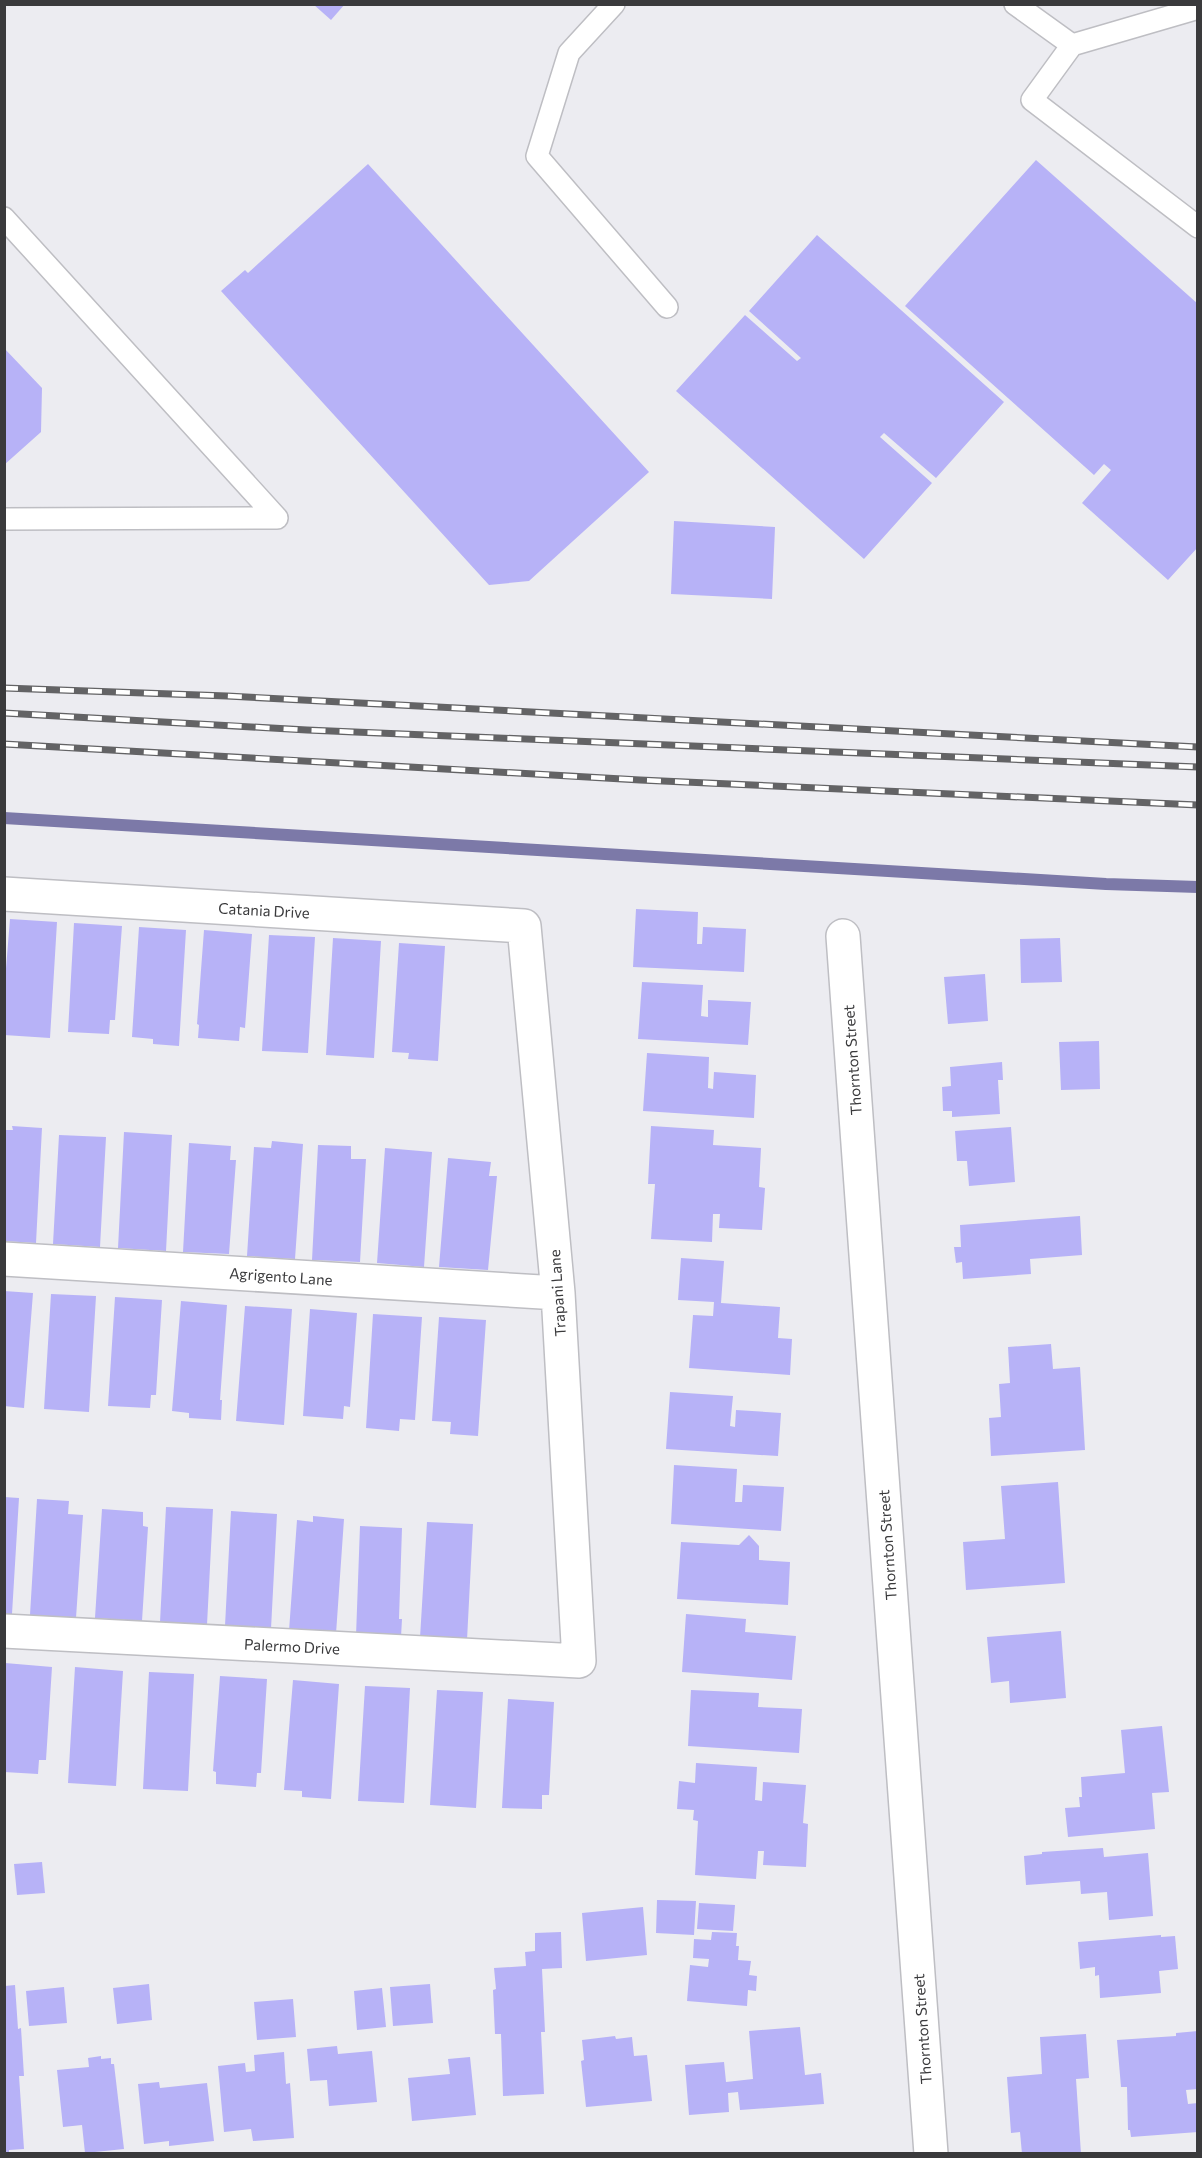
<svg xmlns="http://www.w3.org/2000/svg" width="1202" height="2158" font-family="Commissioner,sans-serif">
  <rect width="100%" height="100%" fill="#ececf1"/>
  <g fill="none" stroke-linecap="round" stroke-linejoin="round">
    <path stroke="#7c79a8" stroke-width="12" d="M4,818L1106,884L1198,887"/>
  </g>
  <path fill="#b7b2f7" d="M313,4H345L331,20Z
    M1036,160L1198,304V547L1168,580L1082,503L1111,470L1104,464L1094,475L905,306Z
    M368,164L649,472L529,581L489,585L221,291L245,270L248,273Z
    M817,235L1004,402L936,478L884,433L880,437L932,483L864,559L676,391L745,315L797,361L801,358L749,311Z
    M4,348L42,388L41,432L4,465Z
    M674,521L775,527L772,599L671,594Z
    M636,909L698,912L697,944H702L703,927L746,929L744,972L633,967Z
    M10,919L57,922L50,1038L4,1035V993Z
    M74,923L122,926L115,1020H110L109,1034L68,1032Z
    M139,927L186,930L179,1046L153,1044V1039L132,1037Z
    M204,930L252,934L245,1028L240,1027L239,1041L198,1038L199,1025L197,1024Z
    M269,935L315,937L308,1053L262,1051Z
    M333,938L381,941L374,1058L326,1055Z
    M1060,938L1062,982L1021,983L1020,939Z
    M399,943L445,946L438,1061L408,1059L409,1053L392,1052Z
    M985,974L988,1021L948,1024L944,977Z
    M642,982L703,985L701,1016L708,1017V1000L751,1002L748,1045L638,1039Z
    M1099,1041L1100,1089L1061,1090L1059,1042Z
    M647,1053L709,1057L708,1088L713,1089L714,1072L756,1075L754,1118L643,1111Z
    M1002,1062L1003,1080H998L1000,1114L952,1117V1111H943L942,1087L951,1086L950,1067Z
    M12,1126L42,1128L36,1243L4,1241V1130H13Z
    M651,1126L714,1130L713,1145L761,1148L759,1187L765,1188L762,1230L719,1228L720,1214H713L712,1242L651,1239L655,1184H648Z
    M1011,1127L1015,1182L969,1186L967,1161H957L955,1131Z
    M124,1132L172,1135L166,1251L118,1248Z
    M59,1135L106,1137L100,1247L53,1244Z
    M272,1141L303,1144L295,1259L247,1256L254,1147L271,1148Z
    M189,1143L231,1146L230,1160H236L229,1254L183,1252Z
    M318,1145L351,1146V1159H366L360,1262L312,1260Z
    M385,1148L432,1152L424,1267L377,1263Z
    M448,1158L491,1162L489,1176H497L488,1270L439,1267Z
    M1080,1216L1082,1255L1030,1259L1031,1274L963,1279L962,1262L956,1263L954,1247H961L960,1225Z
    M681,1258L724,1261L721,1303L780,1307L778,1338L792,1339L790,1375L689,1368L693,1315L713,1316L714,1302L678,1300Z
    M4,1291L33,1293L24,1408L4,1406Z
    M51,1294L96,1296L89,1412L44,1409Z
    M115,1297L162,1300L156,1395H151L150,1408L108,1406Z
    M181,1301L227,1305L220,1400H222L221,1420L189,1418V1413L172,1411Z
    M245,1306L292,1309L284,1425L236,1421Z
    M310,1309L357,1313L350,1407L344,1406L343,1419L303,1416Z
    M373,1314L422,1317L415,1420L400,1419L399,1431L366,1428Z
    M439,1317L486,1320L478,1436L450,1434L451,1422L432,1421Z
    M1051,1344L1053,1369L1080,1367L1085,1450L991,1456L989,1418L1001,1417L999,1384L1010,1383L1008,1347Z
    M670,1392L733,1396L730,1426L735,1427L736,1410L781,1413L778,1456L666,1449Z
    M674,1465L737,1469L735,1502H742L743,1485L784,1487L781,1531L671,1524Z
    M1058,1482L1065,1583L966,1590L963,1542L1005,1539L1001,1486Z
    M4,1497L19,1498L12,1614H4Z
    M37,1499L69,1501L68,1514L83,1515L76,1618L30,1615Z
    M166,1507L213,1509L207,1625L160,1622Z
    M102,1509L143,1512V1526L148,1527L142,1621L95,1618Z
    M231,1511L277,1514L271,1629L225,1626Z
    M313,1516L344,1519L336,1634L289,1631L297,1520L313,1522Z
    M427,1522L473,1524L467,1640L420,1638Z
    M360,1526L402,1528L399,1619H402L401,1637L356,1636Z
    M749,1535L759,1546V1560L790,1562L788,1605L677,1599L681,1542L739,1545Z
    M686,1614L746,1619L745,1632L796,1636L792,1680L682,1672Z
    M1061,1631L1066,1698L1010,1703L1009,1681L991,1683L987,1637Z
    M5,1663L52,1667L46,1760H39L38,1774L4,1772Z
    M75,1667L123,1671L116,1786L68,1783Z
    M149,1672L194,1674L188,1791L143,1789Z
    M220,1676L267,1679L261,1773H257L256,1787L216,1784V1772L213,1771Z
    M293,1680L339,1684L331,1799L302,1797V1791L284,1790Z
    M365,1686L410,1688L404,1803L358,1801Z
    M437,1690L483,1692L476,1808L430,1805Z
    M691,1690L759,1693L758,1707L802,1709L799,1753L688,1746Z
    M508,1699L554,1702L549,1795H542V1809L502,1808Z
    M1162,1726L1169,1792L1152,1793L1155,1829L1068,1837L1065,1808L1080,1807L1079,1797H1082L1081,1777L1125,1773L1121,1730Z
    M696,1763L757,1767L755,1800L762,1801L763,1782L806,1785L803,1823L808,1824L806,1867L763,1865L764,1851H758L756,1879L695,1875L698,1821L693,1820L694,1810L677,1809L679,1781L695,1783Z
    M1103,1848L1104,1857L1148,1853L1153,1916L1109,1920L1107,1892L1081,1894L1080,1881L1026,1885L1024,1856L1042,1854V1852Z
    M42,1862L45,1893L17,1895L14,1864Z
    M657,1900L696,1901L694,1935L656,1933Z
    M699,1903L735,1905L733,1931L697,1929Z
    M643,1907L647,1955L586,1961L582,1913Z
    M561,1932L562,1968L542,1969L545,2032H541L544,2094L503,2096L501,2034H495L493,1990L496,1989L494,1968L526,1966L525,1952L535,1951V1933Z
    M712,1932L737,1933L736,1946H739L738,1960L751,1961L749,1975L757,1976L756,1991L748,1990L747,2006L687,2001L690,1965L708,1967L709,1959L693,1958L694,1939L711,1940Z
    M1161,1935V1937L1175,1936L1178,1969L1159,1971L1161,1993L1100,1998L1099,1975L1095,1976V1967L1080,1969L1078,1942Z
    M149,1984L152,2020L117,2024L113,1988Z
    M430,1984L433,2023L393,2026L390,1987Z
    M15,1985L18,2029L21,2028L24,2076H19L24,2149L9,2150V2154H5V1986Z
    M64,1987L67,2023L29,2026L26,1991Z
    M382,1988L386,2027L357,2030L354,1991Z
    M293,1999L296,2037L257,2040L254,2002Z
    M800,2027L805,2075L821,2073L824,2104L740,2110L738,2092L728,2093L729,2112L689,2115L685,2065L724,2062L726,2082L753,2079L749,2031Z
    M1198,2031V2089L1186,2090L1188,2104L1198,2103V2132L1131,2137L1130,2130H1128L1127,2087H1121L1117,2040L1176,2036V2033Z
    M1086,2034L1089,2078L1076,2079L1081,2154H1022L1020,2132L1011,2133L1007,2077L1042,2074L1040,2037Z
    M615,2036L616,2039L632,2037L634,2056L647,2055L652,2101L586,2107L581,2061L584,2060L582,2040Z
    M337,2046L338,2054L372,2051L377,2102L329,2106L327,2080L310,2081L307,2049Z
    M284,2052L286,2084L290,2083L294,2138L253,2141L251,2129L224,2132L218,2066L245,2063L246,2072L255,2071L254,2055Z
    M101,2056V2059L111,2058V2064H114L124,2149L85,2153L82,2125L63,2127L57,2070L89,2067L88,2058Z
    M470,2057L476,2115L412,2121L408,2078L450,2074L448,2059Z
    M159,2082L160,2088L207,2083L214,2141L169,2146V2141L144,2144L138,2084Z"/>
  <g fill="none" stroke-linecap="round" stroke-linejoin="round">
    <g stroke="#bebec3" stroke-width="24">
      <path id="service" d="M614,4L569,53L537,156L667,307
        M1015,4L1072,45L1032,100L1198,227
        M1072,45L1192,10L1198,6
        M4,218L277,518
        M4,519L277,518"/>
    </g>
    <g stroke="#bebec3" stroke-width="36">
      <path id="minor" d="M4,894L524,926L558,1293L579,1661L4,1631
        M843,936L931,2154
        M4,1259L558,1293"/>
    </g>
    <use href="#service" stroke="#fff" stroke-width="21"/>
    <use href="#minor" stroke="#fff" stroke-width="33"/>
    <g stroke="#636365" stroke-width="7">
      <path id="rail" d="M4,688L227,696L1198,747
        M4,713L307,730L1198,767
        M4,744L640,780L1198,805"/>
    </g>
    <use href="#rail" stroke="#fff" stroke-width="4.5" stroke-dasharray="14" stroke-linecap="butt"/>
  </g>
  <g text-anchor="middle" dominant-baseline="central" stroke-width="5" stroke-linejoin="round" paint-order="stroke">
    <g font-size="15" fill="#3a3a3c" stroke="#fff">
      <text transform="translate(264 910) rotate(3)">Catania Drive</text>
      <text transform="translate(852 1060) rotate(-94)">Thornton Street</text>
      <text transform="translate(281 1276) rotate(4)">Agrigento Lane</text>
      <text transform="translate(557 1293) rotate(-94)">Trapani Lane</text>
      <text transform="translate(887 1545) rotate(-94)">Thornton Street</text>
      <text transform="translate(292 1646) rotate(3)">Palermo Drive</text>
      <text transform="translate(922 2029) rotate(-94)">Thornton Street</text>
    </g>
  </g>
  <rect width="1202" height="2158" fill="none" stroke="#3a3a3c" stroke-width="12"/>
</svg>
